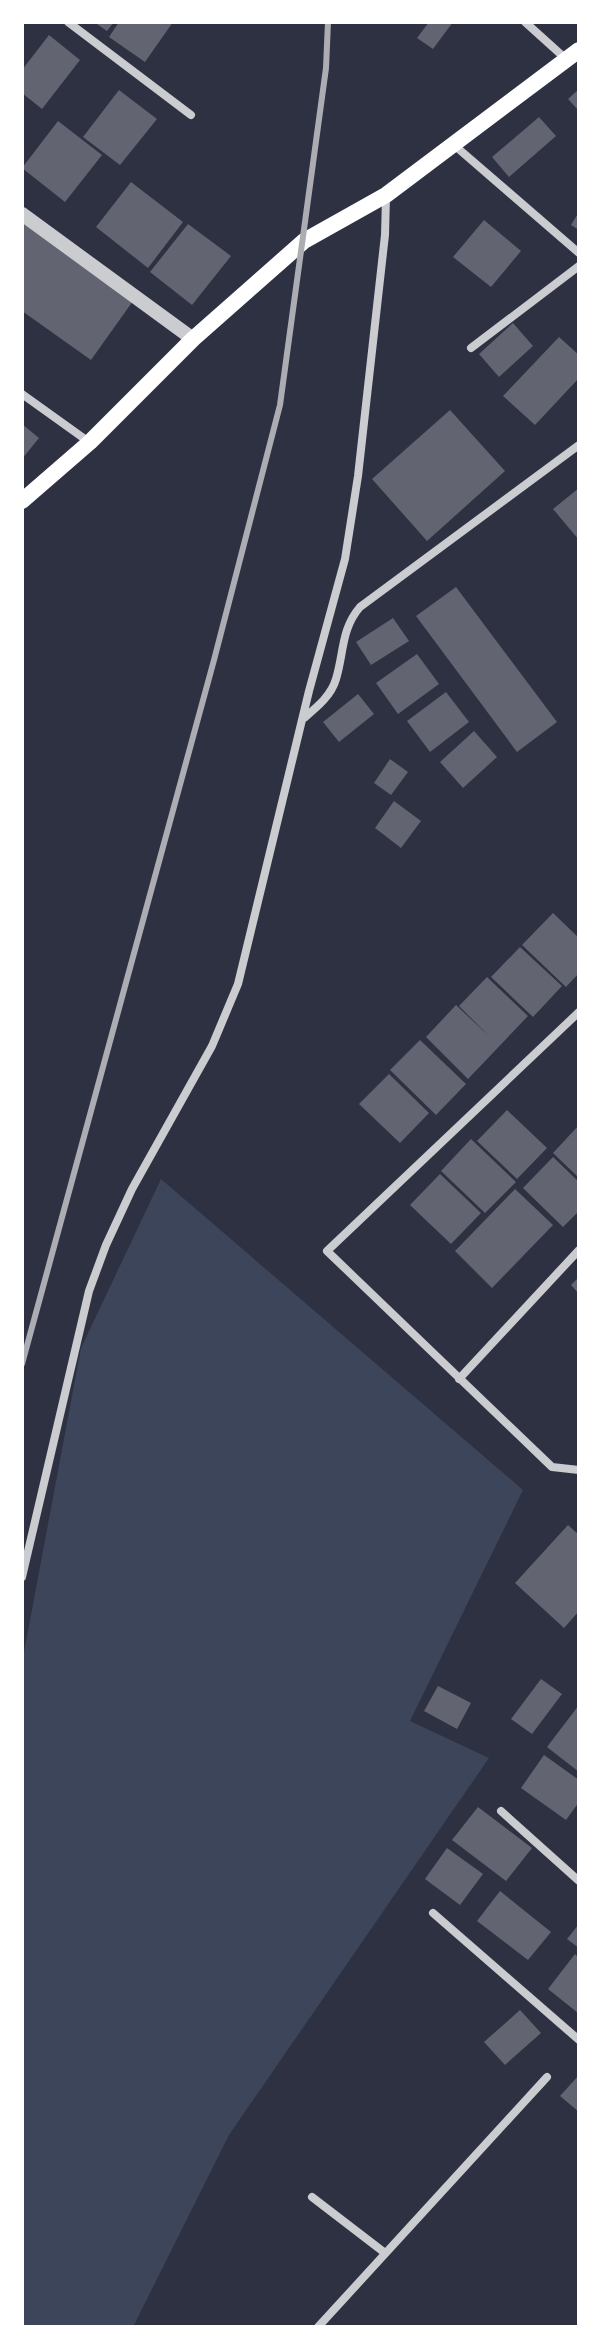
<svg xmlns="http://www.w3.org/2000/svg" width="601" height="2349" font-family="'Fira Sans Condensed',sans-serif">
  <rect width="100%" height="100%" fill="#2d3142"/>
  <path fill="#3c4559" d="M161,1179L523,1490L410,1721L489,1758L229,2135L133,2327H22V1663L81,1348Z"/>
  <path fill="#626471" d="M94,22H114L107,31Z
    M119,22H173L145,62L109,37Z
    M429,22H453L433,49L417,38Z
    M49,35L80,60L42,109L22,93V70Z
    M579,89V111L568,99Z
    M119,90L157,119L120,165L83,137Z
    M539,117L556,136L509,177L492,157Z
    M58,121L102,155L65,202L22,168Z
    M131,182L183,222L148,268L96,227Z
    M579,212V230L571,225Z
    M484,220L521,251L491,287L453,257Z
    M22,222L133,301L91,360L22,311Z
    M188,224L231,256L192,305L150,272Z
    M513,323L533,346L499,377L479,354Z
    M559,337L579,355V378L535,425L503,396Z
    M450,410L505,471L427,541L372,479Z
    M22,424L39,438L22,459Z
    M579,488V540L553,509Z
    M456,587L557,722L517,752L416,616Z
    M393,618L409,641L371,665L356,642Z
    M417,654L439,684L398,714L376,683Z
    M446,692L469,722L430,752L407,721Z
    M358,694L374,714L339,742L323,722Z
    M474,731L497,757L463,788L440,762Z
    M390,759L408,772L391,795L374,783Z
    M394,801L421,821L401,848L375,828Z
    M553,913L579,938V973L566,987L522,945Z
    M520,947L562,986L533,1017L491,977Z
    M487,977L528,1016L468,1079L426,1037L456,1005L490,1037L459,1006Z
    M420,1040L466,1084L436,1115L390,1070Z
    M389,1074L429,1113L400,1143L359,1104Z
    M507,1110L547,1148L517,1179L477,1141Z
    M579,1125V1178L553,1153Z
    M471,1139L516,1182L485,1213L441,1171Z
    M553,1157L579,1182V1211L563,1227L523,1188Z
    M440,1174L481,1213L451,1244L410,1205Z
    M515,1189L553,1225L492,1288L455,1251Z
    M579,1277V1294L571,1285Z
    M568,1525L579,1535V1611L564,1628L515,1583Z
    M541,1679L562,1694L532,1734L511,1719Z
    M438,1686L471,1703L457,1729L424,1711Z
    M579,1705V1772L547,1747Z
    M544,1755L579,1780V1802L566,1820L521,1788Z
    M478,1807L532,1848L506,1881L452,1840Z
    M447,1848L483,1874L460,1905L425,1879Z
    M500,1891L551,1932L528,1960L477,1921Z
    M579,1924V1948L567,1939Z
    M575,1954L579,1958L578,2013L548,1989Z
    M520,2010L541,2033L505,2065L484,2042Z
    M579,2075V2112L560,2096Z"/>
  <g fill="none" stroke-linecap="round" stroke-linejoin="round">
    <path stroke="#caccd0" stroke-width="8" d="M68,22L191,115
      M525,22L566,59
      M454,145L579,253
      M471,348L579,266
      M22,394L89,442
      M304,718C317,707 331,696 336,679C344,653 341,629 360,607L579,445
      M579,1012L327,1251L552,1467L579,1470
      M459,1379L579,1250
      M22,1577L89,1291L106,1245L132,1189L212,1046L238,984L309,691L345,559L358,476L385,235L386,197
      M501,1811L579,1881
      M433,1913L579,2040
      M312,2197L385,2253
      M318,2327L547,2077"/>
    <path stroke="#caccd0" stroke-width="14" d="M22,214L193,339"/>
    <path stroke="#fff" stroke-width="16" d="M22,501L90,442L193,339L304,241L386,195L579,50"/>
    <path stroke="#abadb3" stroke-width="6" d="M22,1364L214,660L280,405L326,68L328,22"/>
  </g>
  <rect width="601" height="2349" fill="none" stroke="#ffffff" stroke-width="48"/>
</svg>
